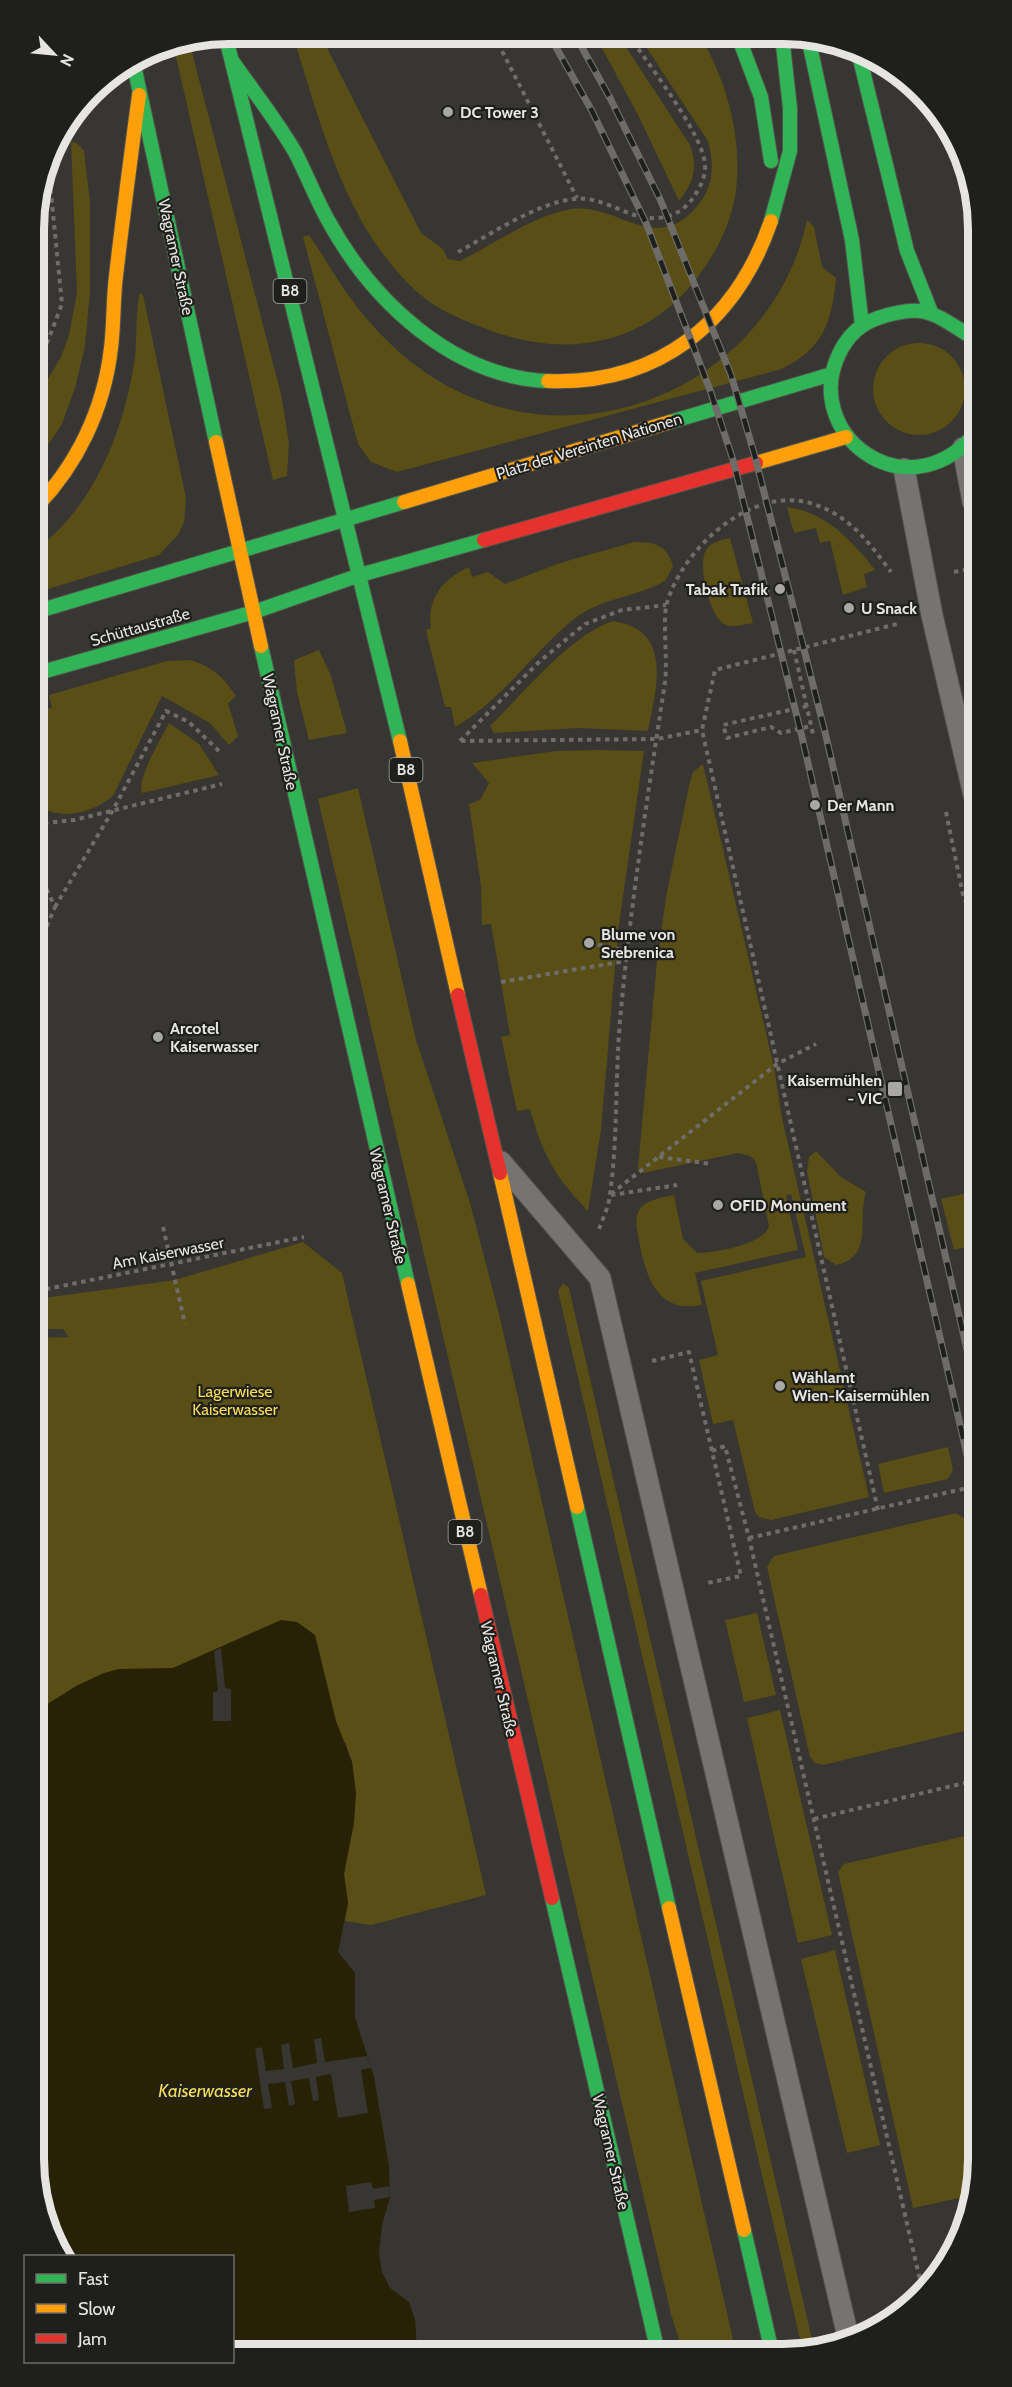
<svg xmlns="http://www.w3.org/2000/svg" width="1012" height="2387" font-family="Cabin,sans-serif">
  <rect width="100%" height="100%" fill="#373632"/>
  <path fill="#594e16" d="M292,33L320,34L421,233L443,249L448,259L460,261C494,244 529,218 567,210C615,199 655,259 698,205C714,186 714,164 708,141L639,36H700C728,82 744,144 735,197C730,223 719,247 704,268C654,343 571,361 489,330C445,313 427,306 395,269C339,204 318,114 292,33Z
    M595,35H618L690,145C698,168 694,182 679,201L639,117Z
    M189,41L281,394L289,443L287,476L273,480L173,44Z
    M71,142L77,143L84,151L90,203V291L85,346L75,388L62,424L34,466V403L61,357L69,335L77,292Z
    M38,198L43,308L34,345V298L37,282L33,215Z
    M807,220L814,227L822,267L836,278C832,323 823,348 782,369L397,472L371,462L358,444L303,237L309,235C322,253 333,274 346,292C370,326 401,358 437,380C581,468 772,384 807,220Z
    M140,293L143,295L186,498L184,522L178,535L159,555L35,593L34,551C95,507 125,428 135,357C137,343 136,302 140,293Z
    M873 389a46 46 0 1 1 92 0a46 46 0 1 1-92 0Z
    M787,507C825,512 853,541 875,570L864,574L867,587L843,595L830,541L820,543L816,528L794,533Z
    M730,538L753,623C745,624 734,628 726,625C710,620 697,564 706,550C711,542 722,540 730,538Z
    M634,542C655,542 667,545 673,566L666,580C637,598 602,597 574,619C532,653 503,700 455,727L451,707H445L426,630L431,628C426,599 444,578 469,567L472,577L488,572L505,584L560,563Z
    M613,621C674,630 656,688 648,731L578,728L494,733L490,726C523,694 570,635 613,621Z
    M319,650L331,676L347,733L309,740L297,692L294,660Z
    M190,660C213,667 223,677 236,696L228,703L238,736L229,745L210,723L162,696L113,796C91,814 58,822 35,803V710L52,708L49,695L167,661Z
    M169,723L199,744L219,775L142,793C136,780 162,737 169,723Z
    M598,750L644,751L618,931L601,1130L588,1211C554,1176 543,1155 530,1109L517,1111L501,1037L510,1035L491,924L482,925L481,886L469,804L480,800L489,783L472,763L556,751Z
    M703,764L774,1067L782,1118L869,1497L771,1520L759,1517L755,1512L733,1420L713,1424L699,1360L718,1355L701,1281L806,1257L791,1194L786,1196L798,1250L695,1273L702,1305C657,1314 646,1277 639,1241C638,1231 633,1218 640,1209C647,1199 662,1198 674,1195L683,1239L697,1253C715,1253 765,1244 769,1226L756,1162L750,1156L738,1153L643,1173L638,1168L657,961L666,897L690,781L693,772Z
    M358,788L416,1040L470,1203L499,1314L735,2348H682L671,2314L318,799Z
    M36,889L43,909L36,927Z
    M816,1151L841,1177L866,1192C857,1221 874,1257 836,1265L824,1257L807,1171L809,1157Z
    M976,1191V1245L954,1250L941,1199Z
    M303,1242L342,1273L486,1895L371,1925L345,1921L348,1903L344,1874L355,1793L352,1762L345,1742L38,1748L37,1338L69,1337L63,1329H37V1299L175,1280Z
    M563,1283L569,1288L814,2348H802L558,1291Z
    M948,1447L953,1470L948,1479L884,1493L878,1464Z
    M956,1513L965,1519L977,1571V1728L823,1765L815,1763L810,1757L767,1567L774,1556Z
    M757,1613L776,1695L744,1702L725,1620Z
    M780,1710L832,1935L798,1943L747,1718Z
    M978,1833L979,2171L973,2195L913,2208L838,1872L844,1864Z
    M835,1950L880,2145L847,2153L801,1959Z"/>
  <path fill="#272105" d="M281,1620L297,1622L315,1635L336,1721L352,1762L356,1793L354,1823L344,1874L348,1903L338,1952L355,1973V2017L374,2077L389,2166L390,2197L382,2225L379,2254L382,2272L390,2288L409,2302L415,2320L417,2349L233,2350L232,2256H67L40,2209L38,1710L76,1686L104,1673L119,1669L173,1668Z"/>
  <path fill="#373632" d="M221,1648L225,1688L231,1689V1721H213V1692L218,1691L214,1651Z
    M321,2038L325,2062L367,2056L371,2068L361,2070L368,2113L338,2118L331,2074L316,2077L319,2100L313,2101L309,2078L291,2081L295,2104L289,2106L285,2082L268,2084L272,2108L264,2109L255,2049L262,2047L266,2071L284,2069L281,2045L289,2043L293,2068L317,2063L314,2039Z
    M371,2182L373,2189L389,2186L390,2197L374,2200L375,2208L349,2212L346,2186Z"/>
  <g fill="none" stroke-linecap="round" stroke-linejoin="round">
    <g stroke="#53524e" stroke-width="23">
      <path id="lane" d="M963,448L973,502
        M904,469L932,615L974,795
        M501,1162L600,1278L849,2341"/>
    </g>
    <g stroke="#53524e" stroke-width="16">
      <path id="fast" d="M225,34L400,741
        M738,36L761,97L771,161
        M808,37L852,240L862,325
        M859,55L907,251L931,312
        M133,61L216,442
        M233,62C254,92 277,121 295,152C307,175 316,199 329,222C373,302 453,377 548,381
        M771,221L790,151V108L782,36
        M973,342L970,336C932,312 923,303 878,318C860,324 847,337 839,354C801,433 904,513 973,436
        M670,422L832,374
        M35,612L404,502
        M261,646L408,1284
        M35,674L254,612L360,575L484,540
        M577,1507L669,1908
        M552,1898L657,2348
        M744,2230L771,2348"/>
    </g>
    <g stroke="#53524e" stroke-width="16">
      <path id="slow" d="M548,381C658,385 736,323 771,221
        M216,442L261,646
        M756,463L846,437
        M404,502L670,422
        M34,509C77,466 104,409 111,348C114,324 113,300 116,276C123,215 131,155 139,95
        M400,741L458,995
        M500,1173L577,1507
        M408,1284L481,1595
        M669,1908L744,2230"/>
    </g>
    <g stroke="#53524e" stroke-width="16">
      <path id="jam" d="M484,540L756,463
        M458,995L500,1173
        M481,1595L552,1898"/>
    </g>
    <path stroke="#6e6d6b" stroke-width="4" stroke-dasharray="4.5 4.5" stroke-linecap="butt" d="M494,35L577,198
      M458,252C491,234 537,203 574,199C604,195 629,221 658,218C674,217 687,208 695,195C701,186 706,175 705,165C704,135 647,63 629,35
      M34,377L62,304L48,163
      M954,572L974,568
      M794,650L813,734
      M807,706L723,725L727,738L771,727L781,733L811,726
      M460,741L540,661L585,624L622,610L666,605
      M461,741L657,739L702,730
      M946,812L963,895L975,925
      M35,824L74,820L222,784
      M35,865L55,907L36,952
      M964,894L975,882
      M55,907L113,810L166,711L189,722L221,753
      M589,943L627,951
      M501,982L626,961
      M659,1157L712,1164
      M611,1194L777,1064L816,1044
      M611,1195L677,1185
      M163,1227L185,1324
      M599,1229C603,1218 609,1206 610,1194C618,1137 615,1078 620,1021C630,907 648,794 665,682C668,659 662,620 667,603C683,547 755,482 816,505C851,517 870,544 891,572
      M37,1291L304,1237
      M652,1361L689,1352L741,1576L707,1583
      M712,1451L725,1446L749,1538L923,2293
      M969,1488L977,1520
      M878,1510L702,730L715,670L901,623
      M749,1538L976,1486
      M814,1819L977,1780"/>
    <use href="#lane" stroke="#757471" stroke-width="21"/>
    <use href="#fast" stroke="#30b455" stroke-width="14"/>
    <use href="#slow" stroke="#ff9f0a" stroke-width="14"/>
    <use href="#jam" stroke="#e5322d" stroke-width="14"/>
    <g stroke="#6d6c69" stroke-width="7">
      <path id="rail" d="M549,35L592,111L646,223L710,390L733,460L802,737L976,1494
        M575,35L610,98L660,199L731,375L754,453L825,732L976,1389"/>
    </g>
    <use href="#rail" stroke="#1f1f1b" stroke-width="4.5" stroke-dasharray="14" stroke-linecap="butt"/>
  </g>
  <g fill="#a9a8a4" stroke="#1f1f1b" stroke-width="2">
    <circle cx="448" cy="112" r="6"/>
    <circle cx="780" cy="589" r="6"/>
    <circle cx="849" cy="608" r="6"/>
    <circle cx="815" cy="805" r="6"/>
    <circle cx="589" cy="943" r="6"/>
    <circle cx="158" cy="1037" r="6"/>
    <rect x="887" y="1081" width="16" height="16" rx="3"/>
    <circle cx="718" cy="1205" r="6"/>
    <circle cx="780" cy="1386" r="6"/>
  </g>
  <g text-anchor="middle" dominant-baseline="central" stroke-width="4.5" stroke-linejoin="round" paint-order="stroke">
    <g fill="#1f1f1b" stroke="#aaaaa6" stroke-width="1.5">
      <rect x="273.5" y="279" width="33" height="24" rx="4.5"/>
      <rect x="389.5" y="758" width="33" height="24" rx="4.5"/>
      <rect x="448.5" y="1520" width="33" height="24" rx="4.5"/>
    </g>
    <g font-size="15" font-weight="bold" fill="#e6e5e1">
      <text x="290" y="291">B8</text>
      <text x="406" y="770">B8</text>
      <text x="465" y="1532">B8</text>
    </g>
    <g font-size="16" font-weight="bold" fill="#e6e5e1" stroke="#1f1f1b" text-anchor="start">
      <text x="460" y="112">DC Tower 3</text>
      <text x="768" y="589" text-anchor="end">Tabak Trafik</text>
      <text x="861" y="608">U Snack</text>
      <text x="827" y="805">Der Mann</text>
      <text x="601" y="934">Blume von<tspan x="601" dy="18">Srebrenica</tspan></text>
      <text x="170" y="1028">Arcotel<tspan x="170" dy="18">Kaiserwasser</tspan></text>
      <text x="882" y="1080" text-anchor="end">Kaisermühlen<tspan x="882" dy="18">- VIC</tspan></text>
      <text x="730" y="1205">OFID Monument</text>
      <text x="792" y="1377">Wählamt<tspan x="792" dy="18">Wien-Kaisermühlen</tspan></text>
    </g>
    <g font-size="16" fill="#e6e5e1" stroke="#1f1f1b">
      <text transform="translate(176 257) rotate(78)">Wagramer Straße</text>
      <text transform="translate(589 446) rotate(-17)">Platz der Vereinten Nationen</text>
      <text transform="translate(140 627) rotate(-16)">Schüttaustraße</text>
      <text transform="translate(280 732) rotate(78)">Wagramer Straße</text>
      <text transform="translate(388 1206) rotate(77)">Wagramer Straße</text>
      <text transform="translate(168 1253) rotate(-11)">Am Kaiserwasser</text>
      <text transform="translate(499 1679) rotate(77)">Wagramer Straße</text>
      <text transform="translate(611 2152) rotate(77)">Wagramer Straße</text>
    </g>
    <g font-size="16" fill="#f8de5a" stroke="#1f1f1b">
      <text x="235" y="1391">Lagerwiese<tspan x="235" dy="18">Kaiserwasser</tspan></text>
    </g>
    <g font-size="18" font-style="italic" fill="#f9de5b" stroke="#1f1f1b">
      <text x="205" y="2091">Kaiserwasser</text>
    </g>
  </g>
  <path d="M0 0H1012V2387H0ZM229 44H783A185 185 0 0 1 968 229V2159A185 185 0 0 1 783 2344H229A185 185 0 0 1 44 2159V229A185 185 0 0 1 229 44Z" fill="#1f1f1b" fill-rule="evenodd"/>
  <path fill="none" stroke="#e6e5e1" stroke-width="8" d="M229 44H783A185 185 0 0 1 968 229V2159A185 185 0 0 1 783 2344H229A185 185 0 0 1 44 2159V229A185 185 0 0 1 229 44Z"/>
  <rect x="24" y="2255" width="210" height="108" fill="#1f1f1b" stroke="#6f6e6a" stroke-width="1.5"/>
  <rect x="36" y="2274" width="30" height="9" fill="#30b455" stroke="#6f6e6a" stroke-width="1.5"/>
  <text x="78" y="2285" font-size="18" fill="#e6e5e1">Fast</text>
  <rect x="36" y="2304" width="30" height="9" fill="#ff9f0a" stroke="#6f6e6a" stroke-width="1.5"/>
  <text x="78" y="2315" font-size="18" fill="#e6e5e1">Slow</text>
  <rect x="36" y="2334" width="30" height="9" fill="#e5322d" stroke="#6f6e6a" stroke-width="1.5"/>
  <text x="78" y="2345" font-size="18" fill="#e6e5e1">Jam</text>
  <g transform="translate(54 54) rotate(116)" stroke="#1f1f1b" stroke-width="4.5" paint-order="stroke">
  <path d="M0-4.5L10 22L0 15L-10 22Z" fill="#e6e5e1"/>
  <text y="-9" font-size="16" font-weight="bold" text-anchor="middle" fill="#e6e5e1">N</text>
  </g>
</svg>
